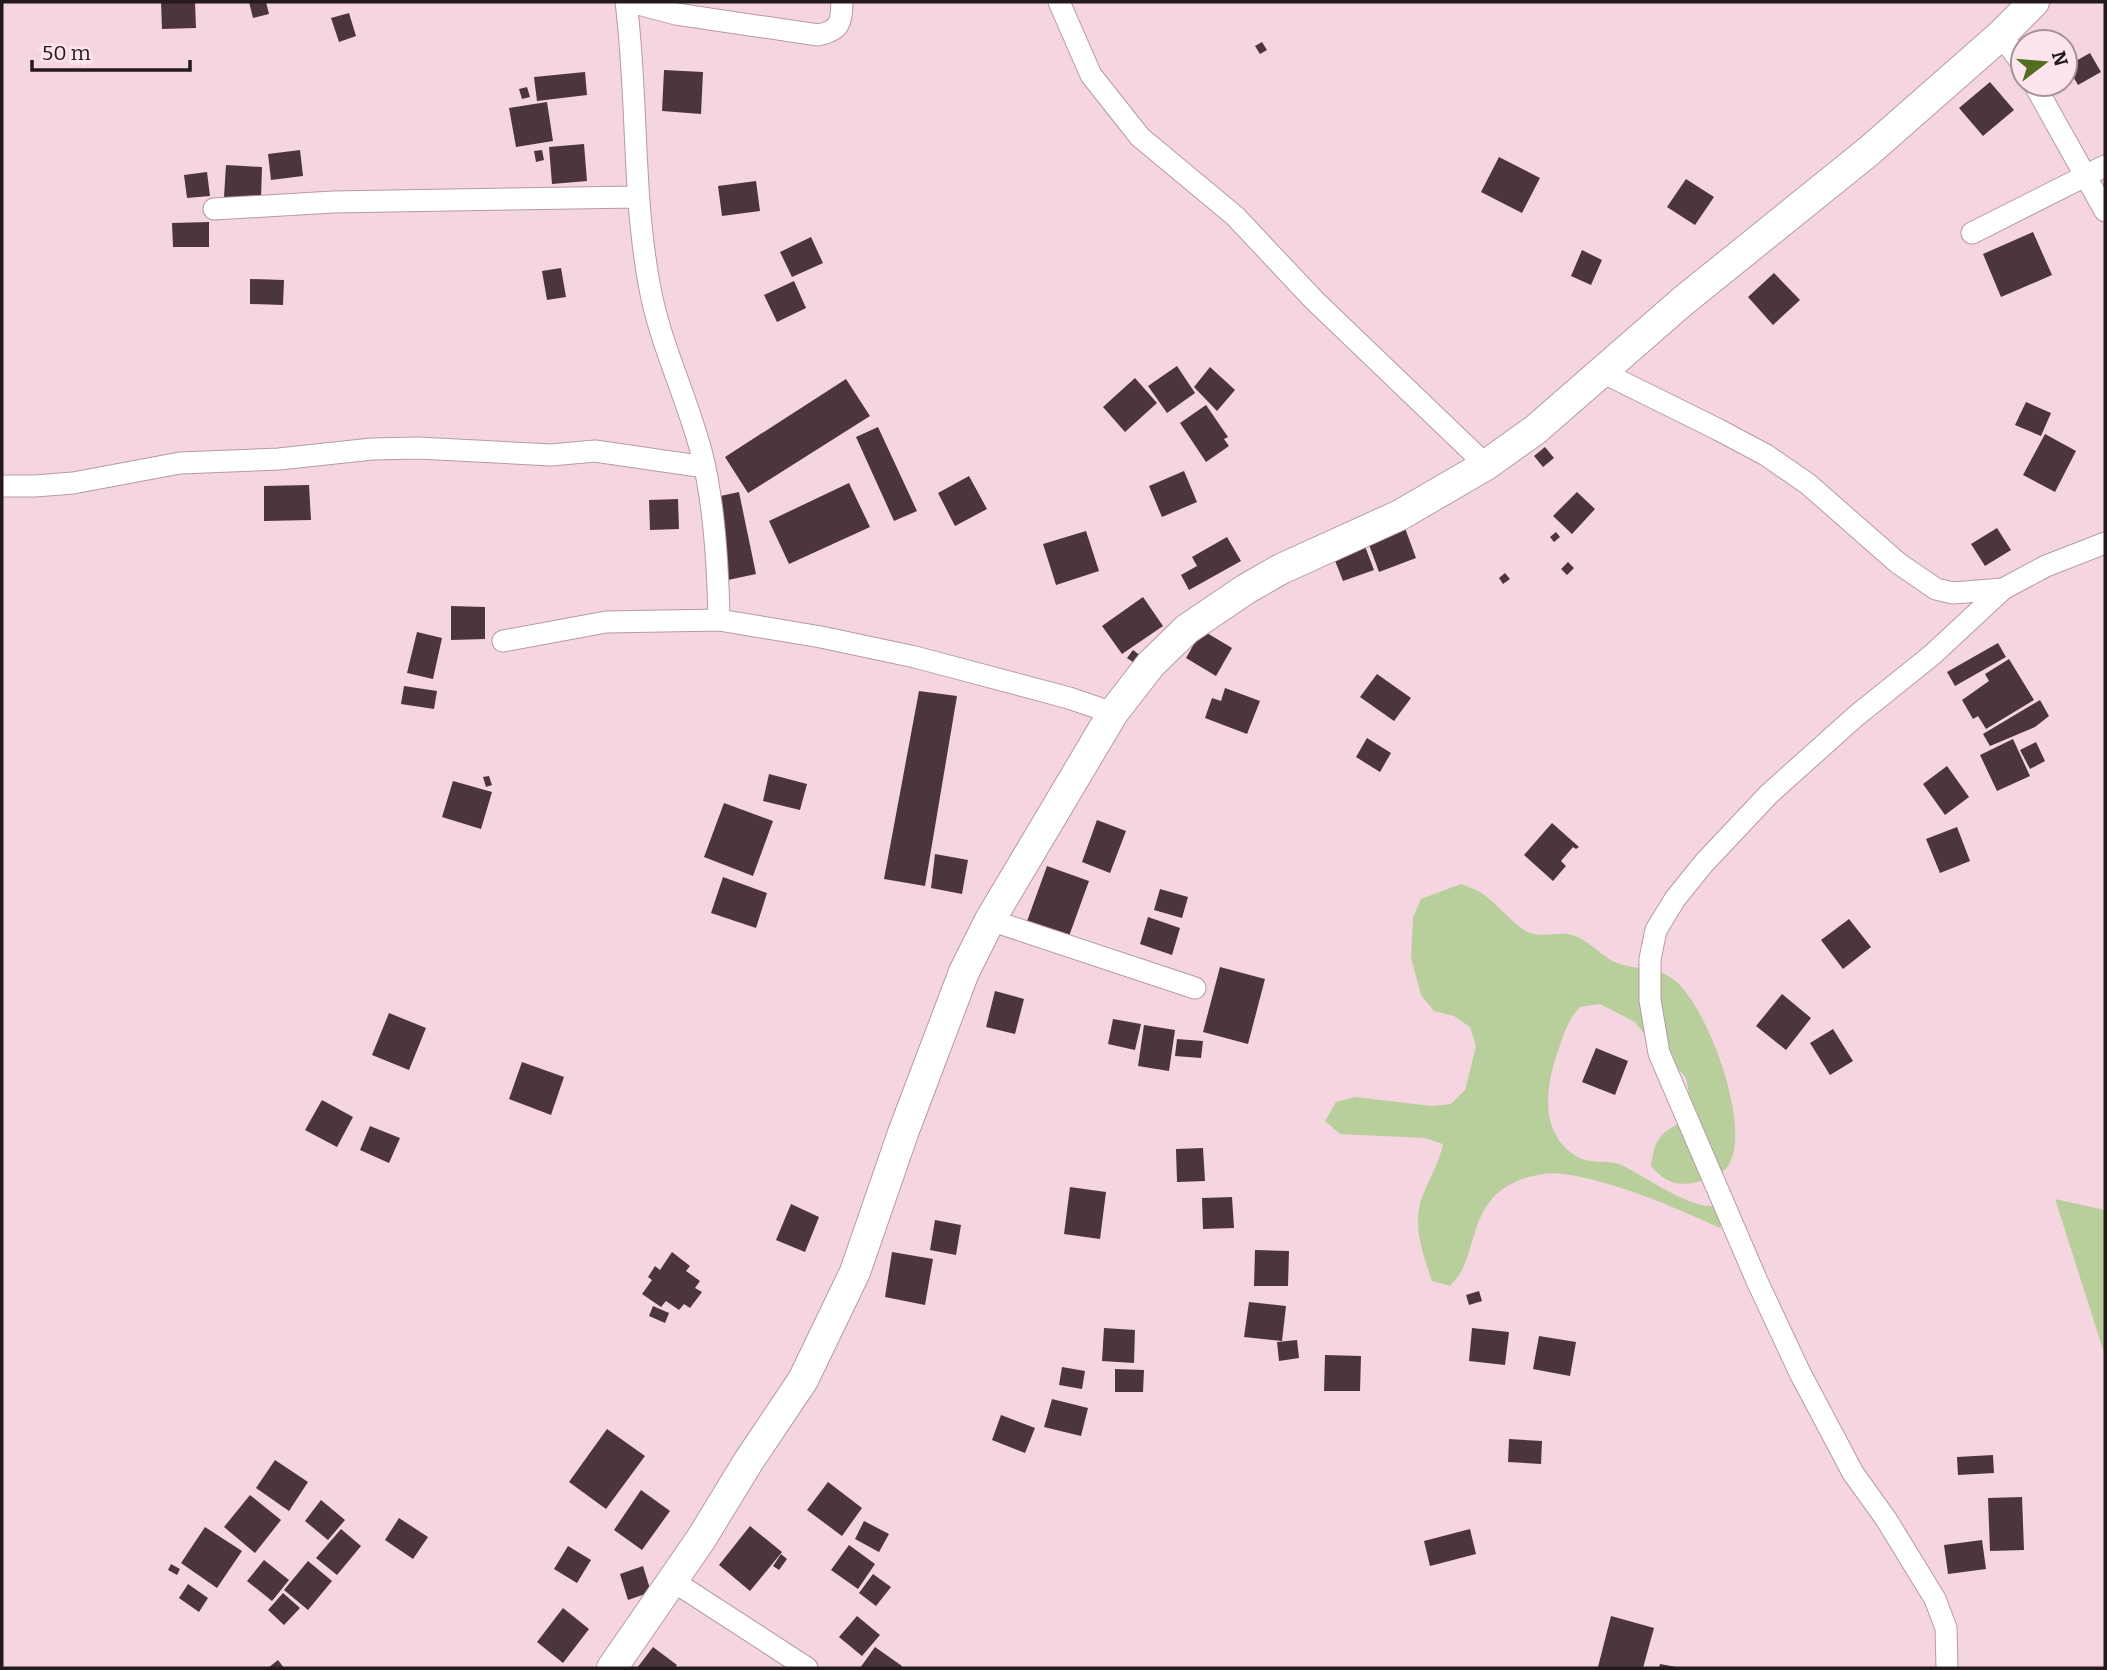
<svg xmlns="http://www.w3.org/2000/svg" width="2107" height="1670" font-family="Bitter,serif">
  <rect width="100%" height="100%" fill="#f4d5e0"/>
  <path fill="#b9cf9b" d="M1461,884C1467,887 1475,889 1480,892C1495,901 1516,928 1530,933C1541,937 1556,933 1567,934C1588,937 1598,955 1617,963C1636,970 1656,966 1673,979C1707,1004 1749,1121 1731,1160C1724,1176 1712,1178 1697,1182C1676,1187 1665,1182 1651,1166C1655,1135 1662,1133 1688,1118L1690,1099L1686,1078L1673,1063L1659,1053L1635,1022L1600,1004L1580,1007C1567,1021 1563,1036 1557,1054C1545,1090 1540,1133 1576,1156C1588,1164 1605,1160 1619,1164C1625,1166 1632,1171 1638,1174C1654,1183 1699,1212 1716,1205L1725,1212L1720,1228C1674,1207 1614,1181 1564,1174C1541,1170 1506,1181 1491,1200C1475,1219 1473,1246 1463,1268C1460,1275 1455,1280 1450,1286L1432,1281C1423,1254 1411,1223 1423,1195C1430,1177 1439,1163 1443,1144L1425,1138L1340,1134L1325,1121L1336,1102L1355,1097L1432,1106L1451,1104L1465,1090L1476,1046L1470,1027L1454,1016L1434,1011L1421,995L1411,958L1413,917L1421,899Z
    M2055,1199L2105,1210V1356Z"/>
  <path fill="#4d353f" d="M161,2H195L196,28L162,29Z
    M249,2H266L269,14L253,18Z
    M349,13L356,36L339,42L331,18Z
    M1262,42L1267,50L1260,54L1255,46Z
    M2090,53L2101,72L2078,85L2067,66Z
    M664,70L703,72L701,114L662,111Z
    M585,72L587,95L537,101L534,77Z
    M1990,82L2014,110L1983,136L1959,108Z
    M527,87L530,97L522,99L519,89Z
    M547,102L553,141L516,147L509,108Z
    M584,144L587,181L552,184L549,147Z
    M300,150L303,176L271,180L268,154Z
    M542,150L544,160L536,162L534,151Z
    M1499,157L1540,178L1522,213L1481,192Z
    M226,165L262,167L261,199L224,197Z
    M207,172L210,196L187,198L184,175Z
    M1686,179L1714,197L1695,225L1667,207Z
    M756,181L760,211L722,216L718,186Z
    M209,222V247H173L172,223Z
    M2033,232L2052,275L2001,297L1983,254Z
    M811,237L823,263L792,277L780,252Z
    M1582,250L1602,260L1591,285L1571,276Z
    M561,268L566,297L547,300L542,271Z
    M1774,273L1800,300L1773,325L1748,297Z
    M250,279L284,280L283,305L250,304Z
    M794,281L806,308L777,322L764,295Z
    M1177,366L1195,393L1167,413L1148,386Z
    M1210,367L1235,390L1217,411L1194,387Z
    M1135,378L1157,403L1125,432L1103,407Z
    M846,379L870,416L748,493L725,457Z
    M2026,402L2051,413L2041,436L2015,425Z
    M1206,405L1228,437L1224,439L1229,446L1206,462L1180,423Z
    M878,427L917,511L894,521L856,437Z
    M2045,434L2076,451L2055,492L2023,475Z
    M1545,447L1554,458L1543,467L1534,456Z
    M1184,471L1197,502L1162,517L1149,486Z
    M969,476L987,509L955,526L938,493Z
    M849,483L870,527L789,564L769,521Z
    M309,485L311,520L264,521V486Z
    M739,492L756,574L728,580L711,498Z
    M1577,492L1595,509L1572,534L1553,516Z
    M678,499L679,529L650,530L649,500Z
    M1405,528L1416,558L1379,572L1368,542Z
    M1997,528L2011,550L1985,566L1971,544Z
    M1086,531L1099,571L1056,585L1043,544Z
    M1556,532L1560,537L1554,542L1550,537Z
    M1227,537L1241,561L1189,590L1181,575L1197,566L1192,557Z
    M1363,541L1374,570L1343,581L1332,553Z
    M1568,562L1574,568L1567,575L1561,569Z
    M1505,573L1510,579L1503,584L1499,578Z
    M1143,597L1163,626L1122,654L1102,626Z
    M451,606L485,607V639L451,640Z
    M1202,630L1232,648L1216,676L1186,658Z
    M417,632L442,638L433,679L407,673Z
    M1998,643L2006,657L1955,686L1947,672Z
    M1133,650L1141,656L1136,664L1127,658Z
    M2009,659L2034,700L1986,729L1978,716L1973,719L1962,700L1989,681L1985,674Z
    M1377,674L1411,698L1394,721L1360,697Z
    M404,686L437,691L434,709L401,704Z
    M1225,688L1260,701L1247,734L1205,718L1212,698L1221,701Z
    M919,691L957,696L925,886L884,879Z
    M2040,700L2049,716L2035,727L1990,746L1983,734Z
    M1367,738L1391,753L1380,772L1356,757Z
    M2013,739L2030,776L1997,791L1980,755Z
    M2036,742L2045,761L2030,769L2020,750Z
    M1947,766L1969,797L1945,815L1923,784Z
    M769,774L807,784L800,810L763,801Z
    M489,776L492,785L486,787L483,777Z
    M453,781L492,792L481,829L442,817Z
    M724,803L773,821L753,876L704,857Z
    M1097,820L1126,831L1110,873L1082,862Z
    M1552,823L1579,847L1576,849L1573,847L1561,861L1566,866L1553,881L1524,855Z
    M1957,827L1970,861L1940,873L1926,839Z
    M935,854L968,860L962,894L931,888Z
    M1047,866L1089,881L1068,939L1026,924Z
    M723,877L767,893L756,928L711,913Z
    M1160,889L1188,897L1182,918L1154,910Z
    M1148,917L1180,928L1172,955L1140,944Z
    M1849,919L1871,947L1843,969L1821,940Z
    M1220,967L1265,979L1248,1044L1203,1032Z
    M995,991L1024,999L1015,1034L986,1027Z
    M1782,994L1811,1018L1786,1050L1756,1026Z
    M389,1013L426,1028L409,1070L372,1055Z
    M1113,1019L1141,1024L1135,1050L1108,1044Z
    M1144,1025L1175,1030L1169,1071L1138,1066Z
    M1833,1029L1853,1061L1830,1075L1810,1043Z
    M1177,1039L1203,1041L1201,1058L1175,1056Z
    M1596,1048L1628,1061L1615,1095L1582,1082Z
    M522,1062L564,1077L551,1115L509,1099Z
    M322,1100L353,1117L337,1147L305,1130Z
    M370,1126L400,1138L389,1163L360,1150Z
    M1203,1148L1205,1181L1177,1182L1176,1149Z
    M1070,1187L1106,1192L1100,1239L1064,1234Z
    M1232,1197L1234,1228L1203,1229L1202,1198Z
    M791,1204L819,1217L805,1252L776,1240Z
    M935,1220L961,1225L956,1255L930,1250Z
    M1255,1250L1289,1251L1288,1286H1254Z
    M672,1252L690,1266L686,1271L700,1281L695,1288L702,1292L690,1308L684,1304L679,1310L666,1301L661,1307L642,1294L652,1280L648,1277L655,1266L660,1270Z
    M892,1252L933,1259L925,1305L885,1297Z
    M1479,1291L1482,1301L1469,1305L1466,1295Z
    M1249,1302L1286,1306L1282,1341L1244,1337Z
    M653,1306L669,1313L665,1323L649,1316Z
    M1104,1328L1135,1330L1134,1363L1102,1361Z
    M1472,1328L1509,1332L1505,1365L1469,1361Z
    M1539,1336L1576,1342L1570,1376L1533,1369Z
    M1297,1340L1299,1358L1279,1361L1277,1342Z
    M1325,1355L1361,1356L1360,1391H1324Z
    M1062,1367L1085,1371L1082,1389L1059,1385Z
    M1115,1369L1144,1370L1143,1392H1115Z
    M1052,1399L1088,1408L1081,1436L1044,1427Z
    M1001,1415L1035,1428L1025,1453L992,1440Z
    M607,1429L645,1456L606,1509L569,1482Z
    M1509,1439L1542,1441L1541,1464L1508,1462Z
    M1993,1455L1994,1473L1958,1475L1957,1457Z
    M275,1460L308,1482L289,1511L256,1488Z
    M828,1482L862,1508L842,1536L807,1510Z
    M641,1490L670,1511L642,1550L614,1530Z
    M250,1495L281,1520L255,1553L224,1527Z
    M2022,1497L2024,1550L1990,1551L1988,1498Z
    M321,1500L345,1520L328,1540L305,1521Z
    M399,1518L428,1537L413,1559L385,1540Z
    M864,1521L889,1534L879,1552L855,1539Z
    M750,1526L782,1552L750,1591L719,1565Z
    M205,1527L242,1551L217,1588L181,1563Z
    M341,1529L361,1546L337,1575L316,1558Z
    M1470,1529L1476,1554L1430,1566L1424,1541Z
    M1982,1540L1986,1569L1948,1574L1944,1545Z
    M849,1545L875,1564L858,1589L831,1570Z
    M568,1546L591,1560L577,1583L554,1569Z
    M781,1554L787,1559L779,1570L773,1566Z
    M264,1560L289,1580L272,1601L247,1581Z
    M308,1561L332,1581L308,1610L284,1590Z
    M171,1564L180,1569L177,1575L168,1570Z
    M643,1566L651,1592L628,1600L620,1574Z
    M873,1574L891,1587L876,1606L859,1593Z
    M188,1584L208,1598L199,1612L179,1598Z
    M283,1593L300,1608L284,1625L268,1610Z
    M563,1608L589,1629L563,1663L537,1642Z
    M857,1616L880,1635L862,1656L839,1637Z
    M1611,1616L1654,1628L1643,1668L1598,1667Z
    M653,1647L677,1665L675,1668H637Z
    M875,1647L902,1666L901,1668H860Z
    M278,1660L284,1668H268Z
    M1660,1664L1676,1667V1668H1659Z"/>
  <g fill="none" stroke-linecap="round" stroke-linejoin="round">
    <g stroke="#b79aa5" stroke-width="23">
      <path id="street" d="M626,2C638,95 632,190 649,283C659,342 686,394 701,451C714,500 718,569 719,620
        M631,2L676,14L818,35C841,30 841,23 842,2
        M1059,2L1091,75L1140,137L1235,216L1314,300L1486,465
        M2001,35L2023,65
        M2034,84L2105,211
        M214,209L333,202L637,197
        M1972,233L2105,166
        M1602,372L1719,430L1766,455L1808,484L1898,563L1936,589L1953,593L2003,589
        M2,486H35L73,483L180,463L279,459L372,449L418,448L551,455L595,451L705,467
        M503,641L606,622L719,620L821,637L915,657L1069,698L1113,713
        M990,920L1195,988
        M673,1581L807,1668
        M1947,1668L1946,1628L1935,1599L1886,1519L1853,1473L1800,1373L1757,1281L1659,1053L1650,1000V959L1656,930L1675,899L1704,863L1769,794L1856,716L1932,655L2003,589L2046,566L2105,543"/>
    </g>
    <g stroke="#b79aa5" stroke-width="32">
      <path id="secondary" d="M612,1668L701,1539L748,1462L803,1380L855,1272L903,1133L964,972L990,920L1113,713L1151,664L1187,629L1246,589L1281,569L1400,515L1486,465L1535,430L1683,301L1869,151L2001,35L2034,2"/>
    </g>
    <use href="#street" stroke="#fff" stroke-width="21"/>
    <use href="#secondary" stroke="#fff" stroke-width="30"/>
  </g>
  <rect width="2107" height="1670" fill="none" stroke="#241a1e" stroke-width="7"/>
  <g transform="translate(2044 63) rotate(74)"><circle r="33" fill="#fde4ed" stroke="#a6939a" stroke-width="2"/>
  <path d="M0-5L12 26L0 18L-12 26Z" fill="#536e22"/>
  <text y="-10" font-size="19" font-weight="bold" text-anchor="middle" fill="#241a1e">N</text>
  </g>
  <path d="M32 60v10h158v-10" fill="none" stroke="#241a1e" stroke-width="3.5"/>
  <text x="42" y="60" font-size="21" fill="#241a1e" stroke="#fde4ed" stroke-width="5" paint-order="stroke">50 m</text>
</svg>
